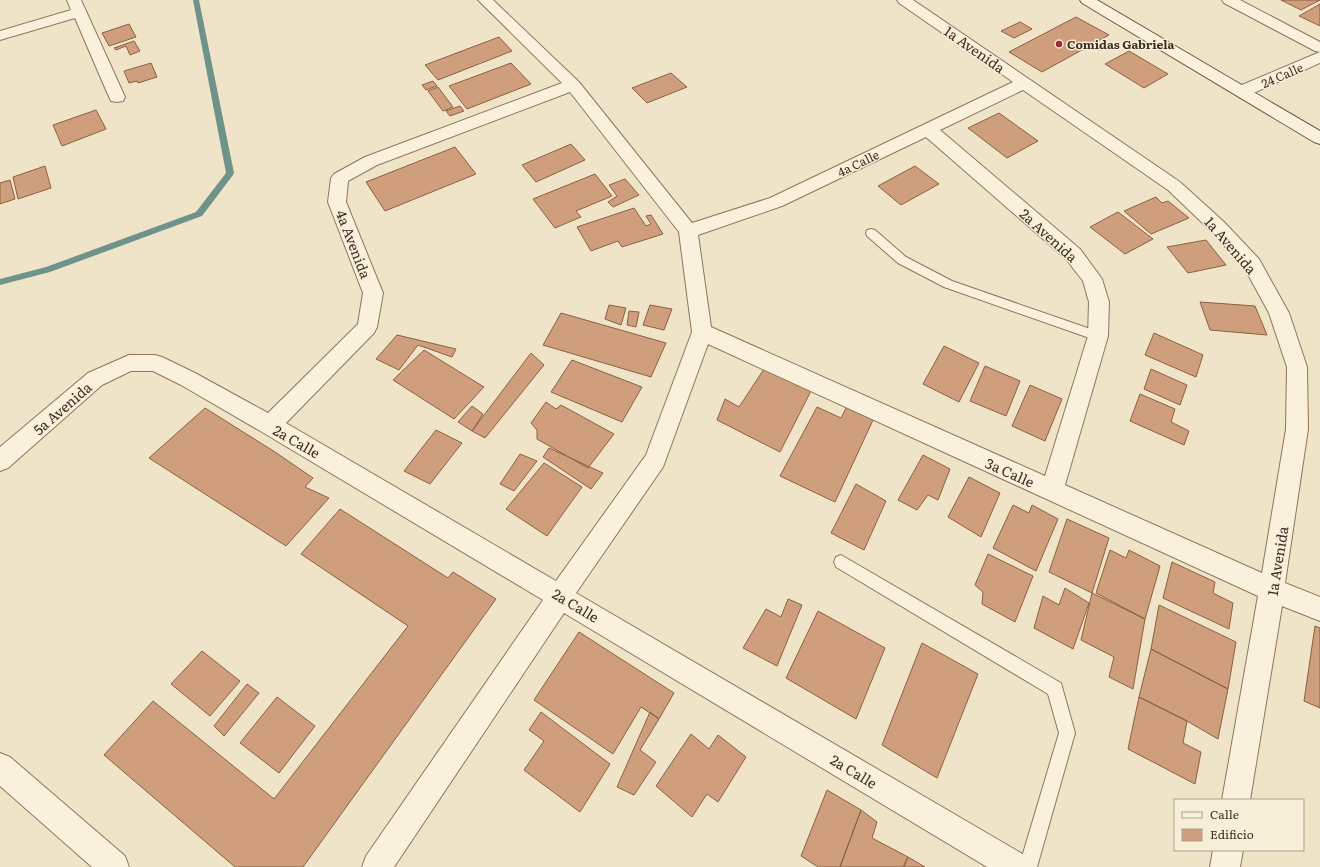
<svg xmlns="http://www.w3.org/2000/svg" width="1320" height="867" font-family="Literata,serif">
  <rect width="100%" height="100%" fill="#f0e4c8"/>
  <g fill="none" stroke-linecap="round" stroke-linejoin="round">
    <path fill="#6f938a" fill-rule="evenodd" d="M193,0H199L234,173L233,175L202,216L50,272L0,285V279L46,267L196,212L226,173Z"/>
  </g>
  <path fill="#cf9f7d" stroke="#8d5f41" d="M1281,0H1320L1301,10Z
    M1320,4V26L1299,16Z
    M1076,17L1109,35L1042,72L1009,52Z
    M1020,22L1032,29L1014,38L1001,31Z
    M129,24L136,37L109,46L102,33Z
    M499,37L512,51L438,80L425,65Z
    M134,41L140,51L130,55L126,46L116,50L114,48Z
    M1129,51L1168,74L1144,88L1105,64Z
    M151,63L157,77L138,83L137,81L129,83L124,71Z
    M511,63L531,84L467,109L449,86Z
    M671,73L687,87L647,103L632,88Z
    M433,81L437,86L426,90L422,85Z
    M438,87L453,107L443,111L428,91Z
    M460,106L464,111L450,116L446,111Z
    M96,110L106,129L62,146L53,125Z
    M999,113L1038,141L1007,158L968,128Z
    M571,144L585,160L536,182L522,165Z
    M455,147L476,174L385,211L366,182Z
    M45,166L51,188L18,199L13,177Z
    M915,166L939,184L901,205L878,186Z
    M595,174L612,196L576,211L581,217L555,228L533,199Z
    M625,179L639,195L613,207L608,202L617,196L609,185Z
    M10,180L15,199L0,204V183Z
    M1156,197L1162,203L1168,201L1189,218L1151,234L1124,211Z
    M634,208L646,226L651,224L646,216L651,215L663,234L622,247L618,241L591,251L577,227Z
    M1118,212L1153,239L1125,254L1090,227Z
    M1206,240L1226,265L1188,273L1167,247Z
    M1200,302L1255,306L1267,335L1210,330Z
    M609,305L626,308L621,325L605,319Z
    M650,305L672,309L664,330L643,325Z
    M629,311L639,312L636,327L627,325Z
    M561,313L666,343L651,377L543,345Z
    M1154,333L1203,355L1196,377L1145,355Z
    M397,335L456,349L452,357L418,345L399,370L376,359Z
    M944,346L979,363L959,402L923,384Z
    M424,350L484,387L454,419L393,380Z
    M531,353L544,365L485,438L472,431Z
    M572,360L642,387L622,422L551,392Z
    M985,366L1020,381L1006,416L970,401Z
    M764,369L811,391L780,452L717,420L725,399L739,407Z
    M1151,369L1187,385L1180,405L1144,389Z
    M1030,385L1062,399L1045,441L1012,426Z
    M1140,394L1175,409L1171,422L1189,431L1184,445L1130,421Z
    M546,402L556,409L561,405L614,434L588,468L537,439V430L531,423Z
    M472,406L483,414L472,431L458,422Z
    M847,406L874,418L835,502L780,476L817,407L841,418Z
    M205,408L275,452L313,478L305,487L329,498L286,546L149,458Z
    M436,430L462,443L430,484L404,471Z
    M549,448L603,473L591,489L543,457Z
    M520,454L537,461L514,491L500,484Z
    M923,455L950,469L938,500L928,495L917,510L898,500Z
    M544,463L582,487L547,536L506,509Z
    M969,477L1000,493L981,537L948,517Z
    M856,484L886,501L864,550L831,533Z
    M1013,505L1029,513L1032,505L1058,519L1036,571L993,548Z
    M340,509L448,578L453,572L496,599L303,867H235L104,755L153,701L274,799L408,626L301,554Z
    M1067,519L1109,538L1092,593L1049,572Z
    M1110,550L1126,558L1129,550L1160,566L1145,619L1096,593Z
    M988,554L1033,576L1015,622L982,604L983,592L975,585Z
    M1172,562L1215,582L1213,593L1233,603L1229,629L1163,598Z
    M1065,588L1089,603L1073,649L1034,628L1043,596L1059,605Z
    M1092,593L1145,619L1133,689L1109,677L1114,657L1081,640Z
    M788,599L802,605L777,666L743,648L766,609L781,617Z
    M1159,605L1236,642L1228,689L1151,649Z
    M818,611L885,648L856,719L786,678Z
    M1315,626L1320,628V708L1304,701Z
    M579,632L674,693L659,719L641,707L613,754L534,700Z
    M922,643L978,674L937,778L882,745Z
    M1151,649L1228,689L1218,739L1187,721L1139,697Z
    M202,651L240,681L210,716L171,684Z
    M247,684L259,693L224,736L214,726Z
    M277,697L315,726L279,773L240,743Z
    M1139,697L1187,721L1183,743L1201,752L1195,784L1128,749Z
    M541,712L610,764L580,812L524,770L544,741L529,730Z
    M650,712L659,719L640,750L656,762L634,795L617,787Z
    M691,734L709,749L718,735L746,757L718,802L707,794L692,817L656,786Z
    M827,790L861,810L840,867H818L801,856Z
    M861,810L877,822L872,838L908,857L903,867H840Z
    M908,857L925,867H904Z"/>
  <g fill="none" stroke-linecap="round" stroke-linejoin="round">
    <g stroke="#8d765c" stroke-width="2">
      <path id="lane" d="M871,229L875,230L906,257L952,281L1102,333L1104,336L1102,339L1098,341L944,287L898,263L867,236L866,233L867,230Z
        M841,555L1061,683L1075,733L1037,867H1019L1059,733L1048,694L836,567L834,562L836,557Z"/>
    </g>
    <g stroke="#8d765c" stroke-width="2">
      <path id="street" d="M67,0H81L125,97L123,101L117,102L111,101L109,97L75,18L0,40V31L71,10Z
        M478,0H493L579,82L692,223L770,198L1013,82L899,3L897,0H913L1180,182L1224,222L1259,259L1289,313L1307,367L1308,429L1285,583L1320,597V621L1282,606L1250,800H1222L1258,596L708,344L663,467L576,593L1026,856L1030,867H987L564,613L394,867H362L366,856L543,600L262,432L181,385L153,371H131L102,385L8,468L0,471V447L88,373L129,355H155L162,357L195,373L268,413L358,324L363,293L328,202L331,178L334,174L365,157L562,83ZM1023,90L1168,190L1212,232L1245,269L1269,313L1287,367L1286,429L1262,573L1065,485L1108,336L1109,302L1102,279L1080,249L940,130ZM570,92L679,232L692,332L646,455L556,581L286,423L374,333L377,327L383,293L346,202L348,181L377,165ZM926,137L1066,259L1083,281L1089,302L1088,336L1045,476L711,327L698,235L782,206Z
        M1222,0H1240L1320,42V63L1249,95L1243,96L1237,95L1235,91L1237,87L1320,52L1315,51L1224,3Z
        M0,753L10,757L125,856L129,867H92L0,786Z
        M1213,850H1243L1240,867H1210Z"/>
    </g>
    <g stroke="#6f573f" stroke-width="2">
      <path id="secondary" d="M1080,0H1097L1320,131V144L1314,142L1082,3Z"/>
    </g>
    <use href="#lane" fill="#faf1dc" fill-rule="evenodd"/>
    <use href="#street" fill="#faf1dc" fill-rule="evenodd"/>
    <use href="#secondary" fill="#faf1dc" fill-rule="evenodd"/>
  </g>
  <circle fill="#9e2a2b" stroke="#f7eed8" stroke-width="1.5" cx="1059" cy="44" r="4"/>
  <g text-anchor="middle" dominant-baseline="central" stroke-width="3" stroke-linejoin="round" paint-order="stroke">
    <g font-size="12" font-weight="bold" fill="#3d2e20" stroke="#f7eed8" text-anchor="start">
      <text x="1067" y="44">Comidas Gabriela</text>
    </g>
    <g font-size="12" fill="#3d2e20" stroke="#f7eed8">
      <text transform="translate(1282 75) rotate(-24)">24 Calle</text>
      <text transform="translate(858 163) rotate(-26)">4a Calle</text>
    </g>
    <g font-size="14" fill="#3d2e20" stroke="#f7eed8">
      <text transform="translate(975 49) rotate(35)">1a Avenida</text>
      <text transform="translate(1049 235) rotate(42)">2a Avenida</text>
      <text transform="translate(354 244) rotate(69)">4a Avenida</text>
      <text transform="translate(1231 245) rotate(49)">1a Avenida</text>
      <text transform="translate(62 408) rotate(-41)">5a Avenida</text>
      <text transform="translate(297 441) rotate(30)">2a Calle</text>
      <text transform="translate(1010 472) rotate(24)">3a Calle</text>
      <text transform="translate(1277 561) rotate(-81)">1a Avenida</text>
      <text transform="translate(576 605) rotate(31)">2a Calle</text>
      <text transform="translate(854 771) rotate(31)">2a Calle</text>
    </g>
  </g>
  <rect x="1174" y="799" width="130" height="52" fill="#f7eed8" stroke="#ada18e"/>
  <rect x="1182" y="812" width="20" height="6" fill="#faf1dc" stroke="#ada18e"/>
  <text x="1210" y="819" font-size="12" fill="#3d2e20">Calle</text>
  <rect x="1182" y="829" width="20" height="12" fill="#cf9f7d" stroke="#ada18e"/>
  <text x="1210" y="839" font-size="12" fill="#3d2e20">Edificio</text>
</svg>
